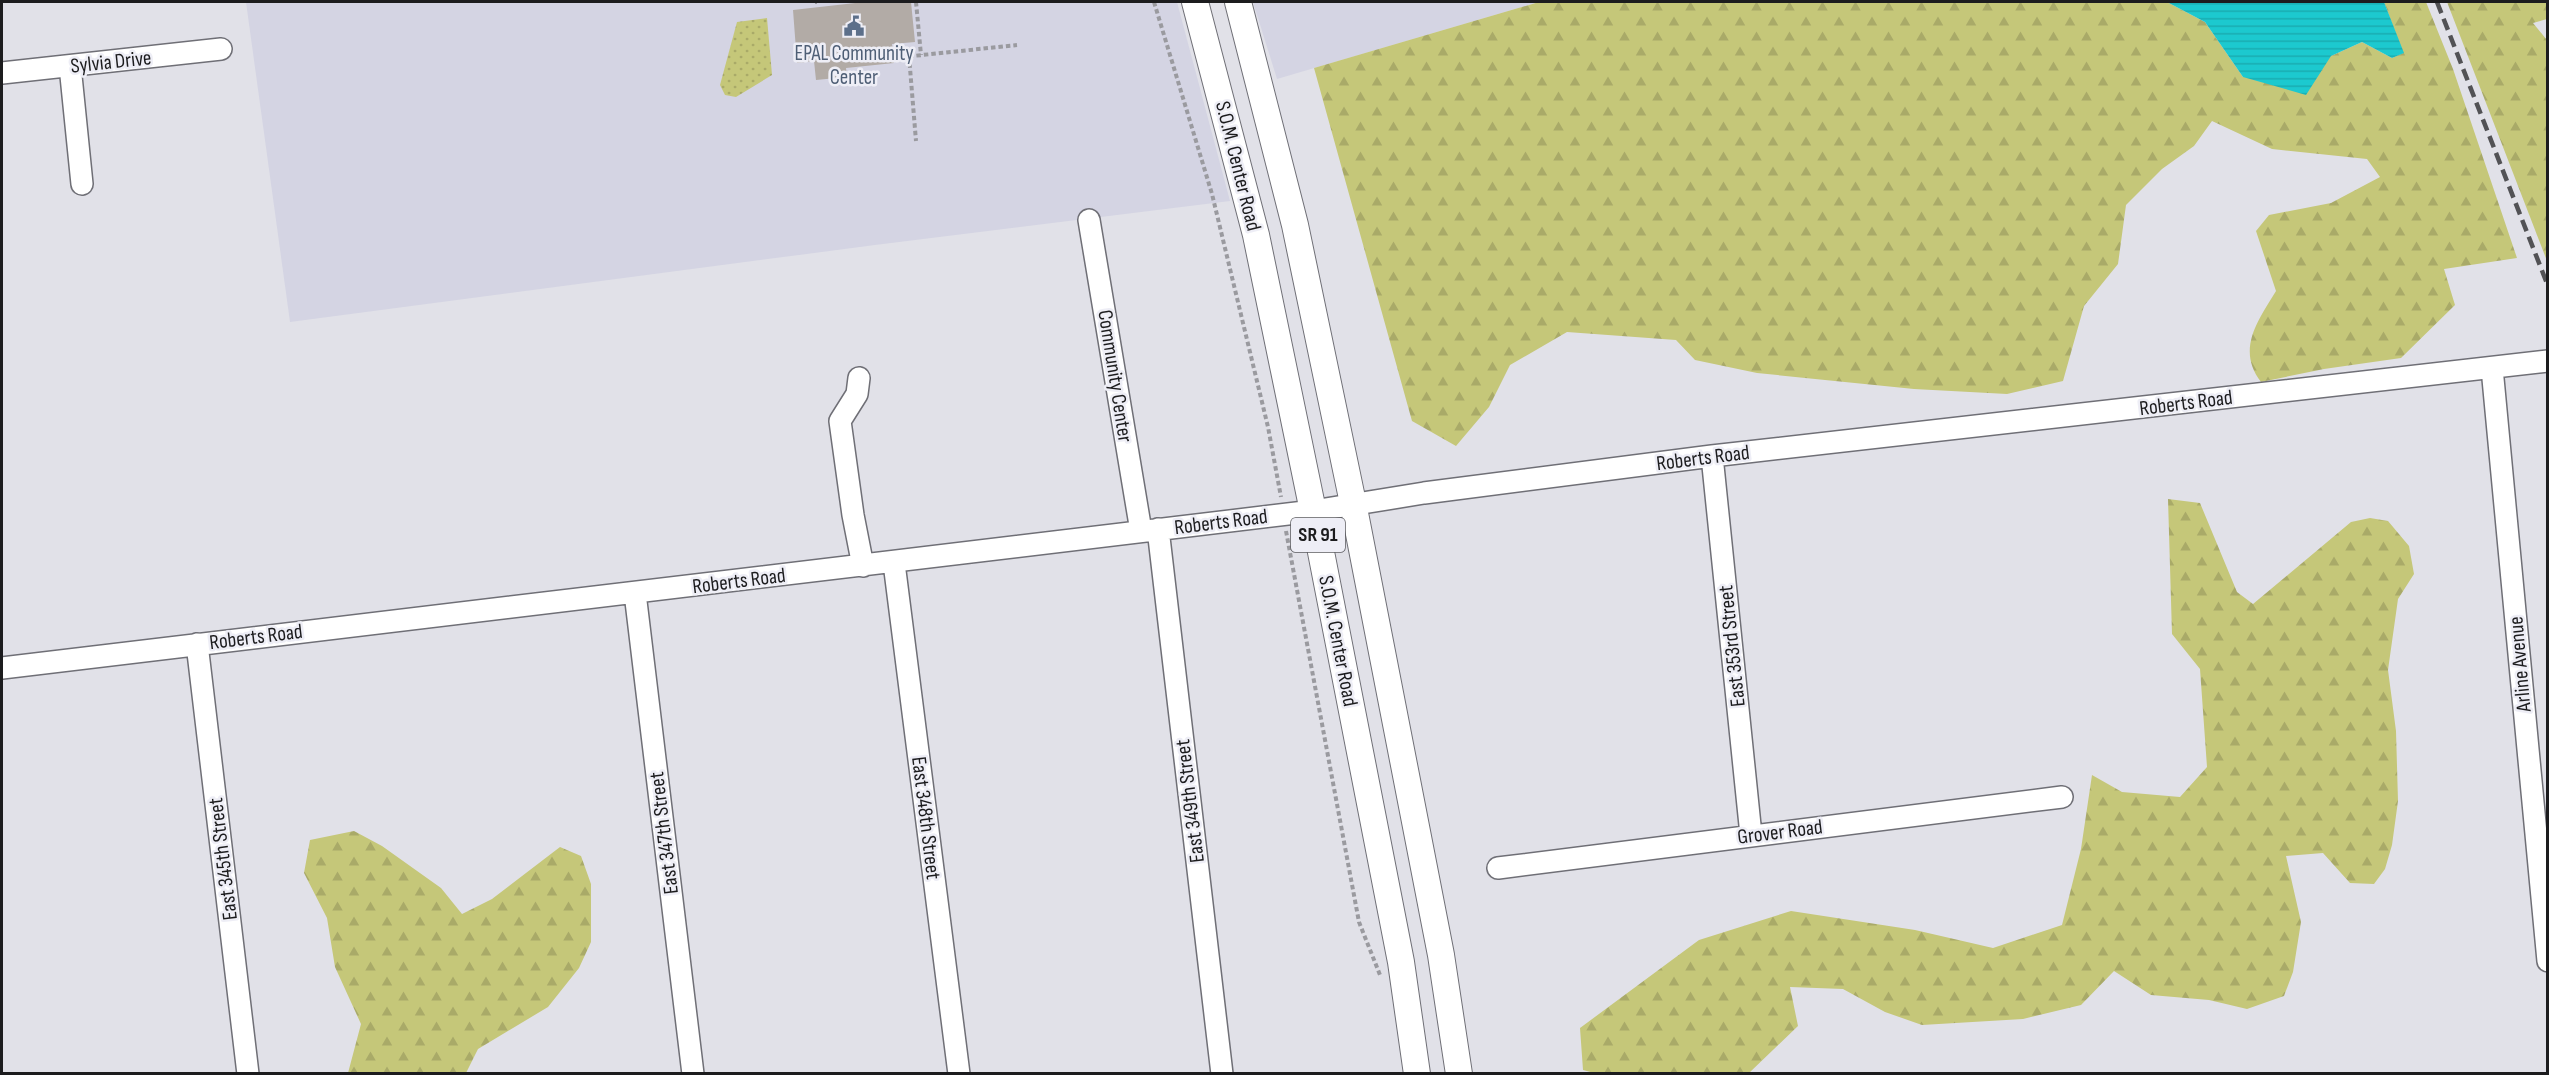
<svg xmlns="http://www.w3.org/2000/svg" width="2549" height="1075" font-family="'Sofia Sans Condensed',sans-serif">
  <defs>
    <pattern id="green-dots" width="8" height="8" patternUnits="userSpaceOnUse" patternTransform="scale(1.5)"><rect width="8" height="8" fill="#c5c779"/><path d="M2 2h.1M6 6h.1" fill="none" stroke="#a9aa68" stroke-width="1.8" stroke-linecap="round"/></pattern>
    <pattern id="forest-firs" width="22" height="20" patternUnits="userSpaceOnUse" patternTransform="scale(1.5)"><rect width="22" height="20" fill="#c5c779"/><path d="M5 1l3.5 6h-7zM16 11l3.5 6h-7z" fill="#a9aa68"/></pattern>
    <pattern id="water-rules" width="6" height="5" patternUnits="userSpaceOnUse" patternTransform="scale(1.5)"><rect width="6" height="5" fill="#1cc9cf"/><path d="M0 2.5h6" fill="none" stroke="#19acb1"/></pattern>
  </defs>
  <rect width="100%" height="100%" fill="#e1e1e8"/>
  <path fill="#d4d4e3" d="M246,2H1177L1230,201L875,245L290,322Z
    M1253,2H1539L1277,79Z"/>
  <path fill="url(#green-dots)" d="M767,18L772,75L736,97L725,95L720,85L737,22Z"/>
  <path fill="url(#forest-firs)" d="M1539,2H2167L2205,22L2243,77L2331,56L2362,42L2392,58L2403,53L2384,2H2426L2453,69L2517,258L2444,269L2455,305L2401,358L2324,369L2261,382C2236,349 2258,321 2276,291L2256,231L2269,215L2331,203L2380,177L2367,159L2272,149L2212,121L2194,146L2162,169L2126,205L2118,264L2084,306L2063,381L2007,394L1914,389L1757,373L1695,360L1676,340L1567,332L1510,365L1489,407L1456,446L1412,421L1314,68Z
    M2447,2H2547V19L2533,23L2547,40V261Z
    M2168,499L2200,503L2237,592L2253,604L2351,522L2370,518L2388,521L2409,546L2414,574L2398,599L2388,670L2396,731L2398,801L2392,845L2385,869L2374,884L2350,883L2323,853L2286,856L2301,922L2293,972L2284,996L2247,1009L2209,1000L2151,995L2114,971L2081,1005L2023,1019L1922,1025L1885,1012L1843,989L1790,987L1798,1026L1749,1073L1598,1074L1583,1070L1580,1028L1699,940L1791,911L1915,930L1993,948L2062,925L2081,849L2092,775L2122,792L2180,797L2207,767L2200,669L2172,634Z
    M354,831L382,846L441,888L462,914L492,899L560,847L581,856L591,884V942L579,968L548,1007L478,1049L466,1073H348L361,1024L335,967L327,918L304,873L310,840Z"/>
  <path fill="url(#water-rules)" d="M2167,2H2384L2404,53L2392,58L2362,42L2331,56L2306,95L2243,77L2205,22Z"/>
  <path fill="#b2aba6" d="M864,2H911L915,42L892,44L894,63L846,68L847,77L816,80L814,61L797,63L793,10Z"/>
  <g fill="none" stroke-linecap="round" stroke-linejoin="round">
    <g stroke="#6f6f76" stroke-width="24">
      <path id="minor" d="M70,66L82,184
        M2,73L221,49
        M1089,220L1141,531
        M2492,368L2548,961
        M859,378L857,394L840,421L853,515L863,566
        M1712,456L1751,835
        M1158,529L1222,1074
        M894,563L959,1074
        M635,593L693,1074
        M197,644L248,1074
        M2,668L1313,511L1424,493L1712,456L2548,361
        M1498,868L2062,797"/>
    </g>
    <g stroke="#6f6f76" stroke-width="28">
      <path id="major" d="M1195,2L1256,235L1313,511L1401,962L1417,1074
        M1238,2L1295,225L1353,503L1441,955L1459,1074"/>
    </g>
    <path stroke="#9a9a9f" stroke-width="4" stroke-dasharray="4.5 3" stroke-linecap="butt" d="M815,2H817
      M916,2L921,55
      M1154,2L1212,194L1268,427L1281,497
      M909,56L916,141
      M894,58L1017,45
      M1286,531L1359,922L1380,975"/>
    <use href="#minor" stroke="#fff" stroke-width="21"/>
    <use href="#major" stroke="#fff" stroke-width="26"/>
    <path stroke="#525255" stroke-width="4.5" stroke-dasharray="12 6" stroke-linecap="butt" d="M2437,2L2548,286"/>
  </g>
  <defs>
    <g id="civic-bare" transform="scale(1.62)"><path d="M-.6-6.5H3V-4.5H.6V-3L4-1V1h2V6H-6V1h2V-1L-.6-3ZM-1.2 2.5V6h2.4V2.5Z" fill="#5c6f8a" stroke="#eeeef6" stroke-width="2.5" paint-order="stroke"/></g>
  </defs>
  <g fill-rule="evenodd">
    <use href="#civic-bare" x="854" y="26"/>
  </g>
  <g text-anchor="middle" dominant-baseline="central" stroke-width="5" stroke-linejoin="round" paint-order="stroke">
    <rect fill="#eeeef6" stroke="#5b5b5f" stroke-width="1.5" x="1291" y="518" width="54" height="34" rx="4.5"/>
    <g font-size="20" font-weight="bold" fill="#1c1c1e">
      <text x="1318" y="535">SR 91</text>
    </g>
    <g font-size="21" fill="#4e5e75" stroke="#eeeef6">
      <text x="854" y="53">EPAL Community<tspan x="854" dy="24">Center</tspan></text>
    </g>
    <g font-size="21" fill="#1c1c1e" stroke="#eeeef6">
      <text transform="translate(111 62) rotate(-6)">Sylvia Drive</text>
      <text transform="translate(1238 166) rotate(76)">S.O.M. Center Road</text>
      <text transform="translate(1115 376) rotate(81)">Community Center</text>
      <text transform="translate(2186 403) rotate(-7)">Roberts Road</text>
      <text transform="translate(1703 458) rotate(-7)">Roberts Road</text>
      <text transform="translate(1221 522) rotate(-7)">Roberts Road</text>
      <text transform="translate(739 581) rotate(-7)">Roberts Road</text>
      <text transform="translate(256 637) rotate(-7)">Roberts Road</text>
      <text transform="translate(1338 641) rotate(79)">S.O.M. Center Road</text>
      <text transform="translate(1732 646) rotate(-96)">East 353rd Street</text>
      <text transform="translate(2520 664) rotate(-95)">Arline Avenue</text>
      <text transform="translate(1190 801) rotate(-97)">East 349th Street</text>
      <text transform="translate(926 818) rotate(83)">East 348th Street</text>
      <text transform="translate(1780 832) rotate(-7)">Grover Road</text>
      <text transform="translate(664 833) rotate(-97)">East 347th Street</text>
      <text transform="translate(223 859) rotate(-97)">East 345th Street</text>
    </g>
  </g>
  <rect width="2549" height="1075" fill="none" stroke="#1c1c1e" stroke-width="6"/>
</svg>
